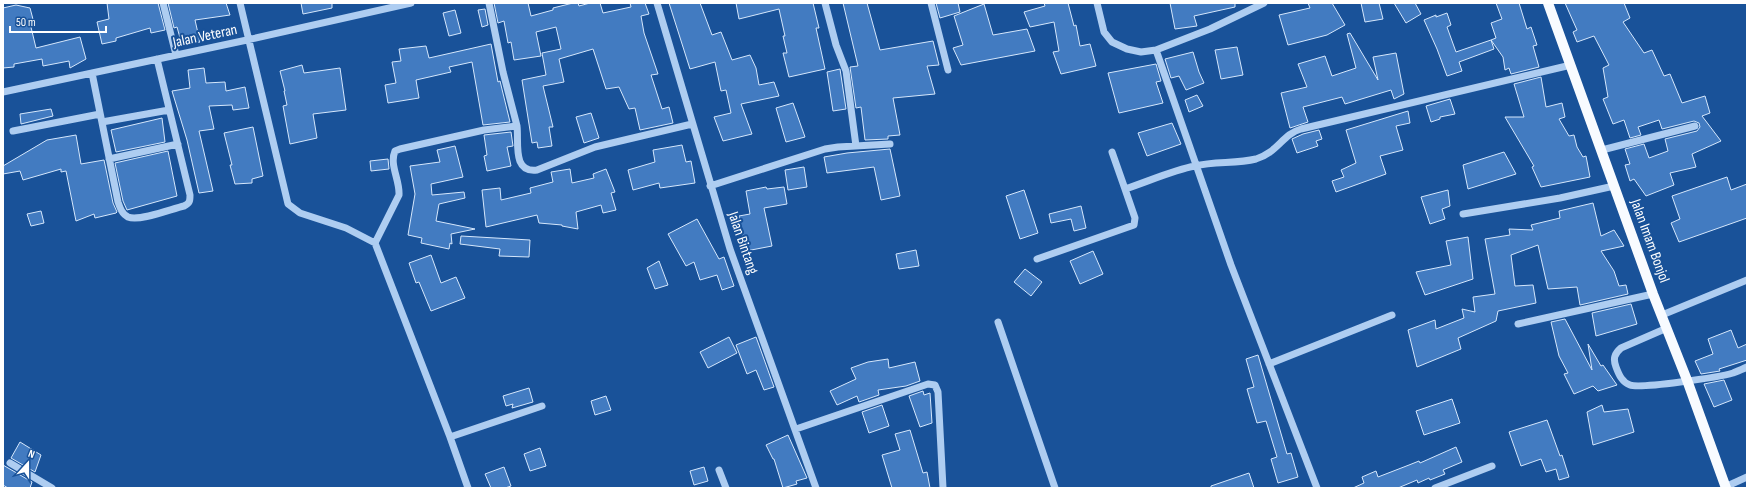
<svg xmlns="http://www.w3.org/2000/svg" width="1750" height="491" font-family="'Sofia Sans Condensed',sans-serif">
  <rect width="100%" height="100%" fill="#195299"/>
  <path fill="#427bc1" stroke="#d5e7fc" d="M107,3H158L165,30L151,33L150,28L116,38V41L102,44L97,22L109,19Z
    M168,3H226L230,15L195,20L200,42L182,45L177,27L174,28Z
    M301,3H332V8L303,14Z
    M494,3H528L531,16L553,10V8L573,3H578L579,6L590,3H600L603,13L631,7L630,3H645L649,14L641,16L644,33L658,74L651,75L662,109L669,107L673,123L640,130L635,108L629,109L619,87L606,89L593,49L559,59L564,82L543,86L553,127H549L552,146L538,148L537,142L532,143L522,80L546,75L542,53L561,49L556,27L536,32L541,56L514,60L511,42L508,43L504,21L498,23Z
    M669,3H700L712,35L721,32L732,60L750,55L756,68L759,85L774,82L779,96L741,104L752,134L723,141L714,117L731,113L726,90L721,91L715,62L690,69Z
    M736,3H813L819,28H816L825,69L789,77L783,53H787L783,36H785L779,9L739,19Z
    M843,3H867L880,50L933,41L939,65L927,66L935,94L893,98L900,135L888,136V139L865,140L861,107L856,108L850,67L858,66Z
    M936,3H958L960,12L940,18Z
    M1044,3H1068L1074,26L1076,25L1080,46L1090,44L1096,66L1061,74L1053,52L1059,51L1054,22L1030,27L1024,12L1045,6Z
    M1170,3H1235V7L1194,16L1197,26L1175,29Z
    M1308,3H1332L1345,25L1327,35L1288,45L1279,15L1310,8Z
    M1361,3H1379L1383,19L1365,22Z
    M1394,3H1415L1421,14L1406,23Z
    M1496,3H1519L1527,29L1531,27L1537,45L1533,46L1539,67L1511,74L1509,68L1505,70L1503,57L1491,40L1496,38L1491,23L1502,19Z
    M1565,3H1624L1630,18L1623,22L1644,53L1652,50L1664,76L1670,74L1682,103L1705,96L1710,113L1702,116L1721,141L1692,154L1696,167L1670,173L1674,185L1646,196L1634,179L1630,181L1625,165L1630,164L1625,149L1644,144L1649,158L1668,151L1665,139L1697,131L1700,127L1699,123L1694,121L1662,129L1659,120L1638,127L1641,135L1630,138L1624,120L1613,124L1603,99L1608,97L1603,68L1609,65L1594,36L1577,42L1573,32L1577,30Z
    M984,4L993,35L1027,29L1035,51L961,65L953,48L963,45L954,16Z
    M16,5L30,8L34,23H30L36,48L80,37L86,59L70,68L69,61L43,66L42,59L14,64V67L3,68V8Z
    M485,9L488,25L482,27L478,10Z
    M455,10L461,33L449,36L443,13Z
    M1447,13L1451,25L1447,27L1456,52L1491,40L1494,49L1459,62L1462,71L1447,76L1437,49L1424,20L1436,15V17Z
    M1350,33L1378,80L1373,57L1396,53L1404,94L1394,99L1391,90L1345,104L1342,97L1303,107L1308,122L1290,128L1281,93L1307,87L1298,64L1325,56L1332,76L1356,68L1347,34Z
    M491,44L498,82L500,81L510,122L483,125L472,62L449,67L451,72L416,80L419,98L388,103L385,85L396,83L392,62L401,61L399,49L426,46L429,58Z
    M1237,47L1243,75L1221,79L1215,50Z
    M1193,52L1199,72L1204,83L1186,90L1179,76L1171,78L1165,59Z
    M1156,64L1161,81L1156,82L1163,103L1119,113L1108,73Z
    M302,65L304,73L340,68L346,110L313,114L317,138L290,144L283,106L287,105L284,91H285L280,71Z
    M204,68L206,83L225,82L226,91L245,87L249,108L233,110L232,105L209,106L214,129L199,131L213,191L199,193L187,140L172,91L190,88L188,70Z
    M840,69L846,109L833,111L827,72Z
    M1541,77L1546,107L1562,103L1565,117L1559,119L1569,136L1574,135L1577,147L1583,157L1586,156L1590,177L1541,187L1532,167L1534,166L1505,117H1524L1514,84Z
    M1197,95L1203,106L1189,112L1185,100Z
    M1450,99L1455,114L1440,117V119L1431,122L1426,106Z
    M793,103L805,137L786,142L776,108Z
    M51,109L53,116L21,124L20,114Z
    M1408,111L1410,123L1396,126L1403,150L1380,156L1386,174L1336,192L1332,181L1344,177L1341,170L1356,163L1346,130Z
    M591,113L599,138L584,143L576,117Z
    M162,118L165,142L116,152L111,130Z
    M1172,123L1181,144L1147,156L1138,133Z
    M253,127L263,176L252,179V183L235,184L230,165H232L224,133Z
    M1319,130L1322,139L1316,141L1318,146L1297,153L1292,139L1303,134Z
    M511,132L513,146L507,147L511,166L487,171L484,156L487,155L484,135Z
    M76,135L81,164L104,160L113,203L117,212L116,213L95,218L94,214L76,221L66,171L61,172V169L23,180L20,171L3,174V166L47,140Z
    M682,145L686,162L691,161L695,183L660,188L659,183L633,190L628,170L655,162L653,150Z
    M455,146L463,177L431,184L432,195L464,192L465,198L439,204L436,221L475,229L451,234L452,244L450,243L449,249L421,243L422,238L408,235L415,194L410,166L440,162L437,150Z
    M890,149L900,196L881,200L874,167L827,173L824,157L847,153Z
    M168,151L177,196L127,210L123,201L115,163Z
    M1504,152L1516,174L1468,189L1463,165Z
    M388,159L389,169L371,171L370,161Z
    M804,167L807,187L788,190L785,170Z
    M570,169L572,183L594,178L593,174L606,169L615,192L611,193L616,210L603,213L601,205L576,212L578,229L562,226V225L539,223L537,215L486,227L482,190L500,188L501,200L531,193L530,188L553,182L551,172Z
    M1727,177L1731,190L1747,184V218L1679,242L1671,223L1680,219L1672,196Z
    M766,187L767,189L784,187L787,204L764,208L772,246L746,251L739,216L750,214L746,191Z
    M1024,190L1038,233L1020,239L1006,196Z
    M1448,190L1450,206L1442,209L1445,219L1430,224L1421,197Z
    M1593,203L1601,236L1614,230L1624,246L1601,251L1614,271L1619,286L1626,285L1628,294L1580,305L1577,287L1548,289L1538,245L1511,255L1515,286L1533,285L1536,303L1498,311L1496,321L1458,338L1461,349L1417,367L1408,330L1435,320L1436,329L1464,318L1462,309L1475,312L1473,297L1495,294L1485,239L1510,235L1509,229L1533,230L1531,225L1560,218L1559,211Z
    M1081,206L1086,228L1074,231L1071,219L1051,223L1049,214Z
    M41,211L44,223L31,226L27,214Z
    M697,219L719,259L724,257L734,286L722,290L717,275L700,280L694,262L686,266L668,234Z
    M461,236L530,240L529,257L499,256L500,249L460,244Z
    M1468,237L1473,279L1425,295L1416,272L1451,265L1446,241Z
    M916,250L919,266L899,269L896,254Z
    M1093,251L1103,274L1080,284L1070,261Z
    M431,255L441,283L456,277L465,298L431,311L419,282L416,283L409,263Z
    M659,261L668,285L655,289L647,268Z
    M1025,269L1042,282L1031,296L1014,282Z
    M1631,304L1637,324L1596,336L1592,313Z
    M1565,319L1592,370L1588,344L1601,366L1603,365L1617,385L1598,391L1593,386L1574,394L1564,374L1568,373L1559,356L1551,322Z
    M1731,330L1738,348L1747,344V360L1719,369L1720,371L1701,374L1695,361L1713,354L1708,339Z
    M729,337L737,353L708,368L700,352Z
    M756,337L774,387L764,390L756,370L747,374L736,345Z
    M1258,355L1287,454L1291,453L1298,477L1278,483L1271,459L1277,457L1266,421L1257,423L1247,389L1254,387L1246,359Z
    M888,359L889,368L915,362L920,381L906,386L878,390L879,395L859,402L857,396L837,405L830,391L856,379L851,368L868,362Z
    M1724,380L1732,400L1714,407L1704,384Z
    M529,388L533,402L512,408L513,404L506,406L503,396Z
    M923,391L924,395L930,393L932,423L920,427L909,396Z
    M606,396L611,410L595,415L591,401Z
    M1452,399L1460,423L1424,435L1416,411Z
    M882,405L889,426L869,433L862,412Z
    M1602,405L1604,412L1628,409L1634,432L1593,445L1587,412Z
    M1547,420L1560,456L1562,455L1569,477L1559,480L1556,469L1546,472L1541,459L1521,466L1509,432Z
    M910,430L923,473L927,472L930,488H892L882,455L900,450L895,434Z
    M788,435L807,478L796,481L797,484L783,488L774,459H773L766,445Z
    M20,442L41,455L35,472L11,458Z
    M1456,447L1462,462L1443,470L1445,474L1430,480L1429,478L1418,483L1417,480L1398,488H1353L1364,483L1362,477L1376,471L1378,477L1409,465L1419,461L1420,463Z
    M540,448L546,466L530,471L524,454Z
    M3,465L32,482L30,488H8L3,485Z
    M504,467L511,486L505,488H491L485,474Z
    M704,467L708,481L694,485L690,471Z
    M1249,473L1254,488H1211V486Z"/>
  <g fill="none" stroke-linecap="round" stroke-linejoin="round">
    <path stroke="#aecdf1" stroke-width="7" d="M163,3L176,55
      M240,3L288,204L300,213L346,228L375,243L450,437L468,488
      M489,3L503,72L517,126
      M657,3L730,249L816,488
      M825,3L836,45L846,71L856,146
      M931,3L948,70
      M1097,3L1104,32L1112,42L1127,49L1141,52L1156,50L1210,29L1264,3
      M1156,50L1231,265L1317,488
      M92,73L118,202C120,208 122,214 128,217C139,222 171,209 184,206C190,203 190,201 190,195L157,59
      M3,92L247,40L411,3
      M102,122L169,110
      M13,131L100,114
      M1602,150L1695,126
      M1112,152L1125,189
      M109,159L178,144
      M710,186L825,149L838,147L890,144
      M1463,214L1560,198L1614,186
      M375,243L399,195C400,180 389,165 395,151L400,149L484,130L517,126C519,143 512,173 537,170L595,147L692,124
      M1037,259L1134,225L1135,218L1125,189C1147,182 1173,170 1195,166C1215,161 1236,164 1256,159C1277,153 1283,134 1301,129L1571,65
      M1662,315L1747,280
      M998,322L1055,488
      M1518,324L1653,294
      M1667,328L1621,348C1614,354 1613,359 1616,367C1619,375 1622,382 1630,385C1640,389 1720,377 1733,373C1738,371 1743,369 1747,367
      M1269,364L1392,315
      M796,429L928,384L935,385L938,392L943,488
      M450,437L542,406
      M10,463L52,488
      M719,470L726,488
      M1725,487L1747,477
      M1435,488L1492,466"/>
    <path stroke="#f8fbff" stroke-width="10" d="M1548,3L1653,294L1687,380L1726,488"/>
  </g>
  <g text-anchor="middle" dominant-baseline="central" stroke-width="4" stroke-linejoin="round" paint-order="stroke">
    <g font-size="15" fill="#fff" stroke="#195299">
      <text transform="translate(205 36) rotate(-12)">Jalan Veteran</text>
      <text transform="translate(1650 241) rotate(70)">Jalan Imam Bonjol</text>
      <text transform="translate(743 243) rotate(71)">Jalan Bintang</text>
    </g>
  </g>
  <rect width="1750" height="491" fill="none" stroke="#ffffff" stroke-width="8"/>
  <g transform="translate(28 463) rotate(21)" stroke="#195299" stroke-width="3" paint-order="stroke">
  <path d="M0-3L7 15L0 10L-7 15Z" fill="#ffffff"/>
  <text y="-6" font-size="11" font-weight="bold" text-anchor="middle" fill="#ffffff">N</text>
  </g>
  <path d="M10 26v6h96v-6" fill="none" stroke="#ffffff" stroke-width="2"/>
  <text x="16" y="26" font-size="12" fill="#ffffff" stroke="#195299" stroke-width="3" paint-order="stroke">50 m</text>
</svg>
